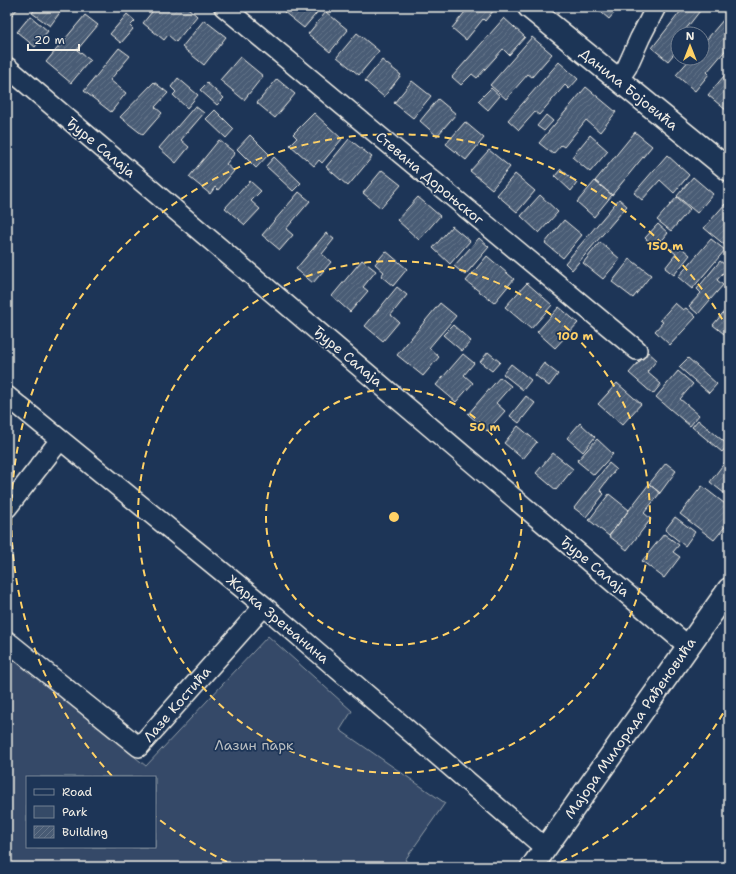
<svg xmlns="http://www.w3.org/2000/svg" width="736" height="874" font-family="'Shantell Sans',sans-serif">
  <defs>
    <pattern id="building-hatch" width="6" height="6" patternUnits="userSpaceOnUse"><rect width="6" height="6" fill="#485b74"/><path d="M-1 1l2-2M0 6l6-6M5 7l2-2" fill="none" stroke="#637388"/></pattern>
  </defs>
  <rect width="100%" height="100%" fill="#1d3557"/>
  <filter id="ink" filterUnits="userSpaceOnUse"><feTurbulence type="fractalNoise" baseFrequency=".025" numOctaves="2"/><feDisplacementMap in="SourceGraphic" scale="8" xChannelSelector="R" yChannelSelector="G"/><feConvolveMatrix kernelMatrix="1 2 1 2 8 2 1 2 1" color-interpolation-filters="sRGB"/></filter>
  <g filter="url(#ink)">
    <path fill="#354a67" stroke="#949ea8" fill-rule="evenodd" d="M268,636L352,711L340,730L445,803L405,860L414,867H7V654L146,766ZM27,777H155V847H27Z"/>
    <path fill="url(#building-hatch)" stroke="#f4f1e8" d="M7,7H19L12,15L7,11Z
      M37,7H64L50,26L32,13Z
      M156,7H187L197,16L176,42L168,35L164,40L143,23Z
      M288,7H318L320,9L304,28L284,12Z
      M469,7H490L494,10L485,21L483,19L466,40L452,28Z
      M595,7H619L609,19Z
      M684,7H703L682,34H678L677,41L678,42V49L668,61L652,48Z
      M326,12L348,30L330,52L308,34Z
      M729,13V46L707,72L709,74L695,91L676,75L691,58H702V45Z
      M127,14L135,21L130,26L133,29L121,43L110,34Z
      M85,15L98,25L77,50L90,60L71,83L46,62Z
      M30,16L48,31L35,47L17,32Z
      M504,18L525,37L509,55L503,49L477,78L472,74L461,85L452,77Z
      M204,20L226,37L204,65L182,47Z
      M357,33L379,51L359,75L337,57Z
      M532,37L552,54L532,77L528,74L506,99L490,85Z
      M119,48L130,56L110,80L126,93L111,112L84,91Z
      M240,57L263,76L244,100L220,80Z
      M382,60L401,75L384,97L365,81Z
      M559,62L578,79L569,89L565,85L539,115L535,112L519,130L508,120Z
      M729,70V108L727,111L708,95Z
      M178,78L198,95L187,108L173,95L176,92L171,87Z
      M277,79L295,94L275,118L257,103Z
      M412,81L431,96L413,118L394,103Z
      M154,82L168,93L155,107L162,113L143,135L120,117Z
      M207,83L224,98L217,105L200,90Z
      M586,87L616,112L600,132L586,120L564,147L561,145L553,154L539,143Z
      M491,88L500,96L488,110L478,101Z
      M438,99L456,114L437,136L420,121Z
      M195,106L204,113L181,140L189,147L176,163L159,148Z
      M215,110L234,129L226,138L206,119Z
      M314,113L342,139L322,163L319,160L314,166L290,145L297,138L293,134Z
      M546,115L553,121L544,131L537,126Z
      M465,122L484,138L466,160L446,144Z
      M635,132L652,146L612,195L595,181Z
      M250,135L269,154L256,168L237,149Z
      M590,135L608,151L590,172L572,157Z
      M349,139L372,157L348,186L326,167Z
      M219,140L235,153L226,164L234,171L218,190L215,187L210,194L189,177Z
      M489,150L510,167L492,189L470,171Z
      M667,155L689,175L674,193L660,180L642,200L634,193Z
      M274,157L301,183L293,191L266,166Z
      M561,169L577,183L571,191L555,176Z
      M382,170L401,185L381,208L363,193Z
      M515,174L535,191L517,212L497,195Z
      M693,177L713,194L697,213L677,196Z
      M250,181L261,191L251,201L260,209L245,225L225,208Z
      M595,181L612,195L594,217L577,202Z
      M299,192L310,201L286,229L293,235L280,250L262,235Z
      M540,195L558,212L539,233L521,216Z
      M418,197L440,216L419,240L397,220Z
      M677,197L690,209L671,231L657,220Z
      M619,199L627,206L572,270L565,263Z
      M725,204L729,207V243L726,246L704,228Z
      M564,220L582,235L563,258L545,243Z
      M658,224L668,233L656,248L645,238Z
      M452,226L470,241L450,264L433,248Z
      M326,233L334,239L322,254L331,262L313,283L296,269Z
      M479,238L489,247L465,275L454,266Z
      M711,239L725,250L692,289L678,277Z
      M600,242L620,259L603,279L583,263Z
      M677,244L690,255L674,275L665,268L676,254L671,250Z
      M386,251L407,269L393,286L381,276L384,272L375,264Z
      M487,256L514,279L494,303L466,281Z
      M630,259L651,275L633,298L612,282Z
      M362,260L376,271L363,287L368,291L350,312L332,296Z
      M720,261L728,267L717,280L723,285L698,314L689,306L701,293L697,289Z
      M527,283L552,305L531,329L505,307Z
      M397,287L407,295L391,315L399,322L383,341L365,326Z
      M440,303L456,316L429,348L439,357L423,376L397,355Z
      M675,303L683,310L686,308L696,317L670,345L655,331L663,322L660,320Z
      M559,307L578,323L555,348L537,332Z
      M727,308L729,310V338L713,325Z
      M453,325L471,341L462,351L443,335Z
      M488,352L500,362L492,371L480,362Z
      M648,352L657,360L647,372L661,384L653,394L629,373Z
      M463,354L474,363L464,375L473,383L456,402L436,385Z
      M688,358L717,384L709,393L679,367Z
      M544,363L558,374L549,386L535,375Z
      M511,364L531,380L523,390L503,374Z
      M678,371L693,384L680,399L699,415L690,426L656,397Z
      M500,377L511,386L496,403L505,411L487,431L468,414Z
      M617,383L641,404L622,425L598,404Z
      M526,396L535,403L519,423L510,416Z
      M698,420L728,445L722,452L692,427Z
      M580,423L595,437L583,452L567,438Z
      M518,426L537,442L523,459L504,443Z
      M597,439L613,454L594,475L577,461Z
      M553,453L573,469L556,490L536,473Z
      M725,462L729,465V497L710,482Z
      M609,463L616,469L600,490L604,494L586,517L574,508Z
      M666,463L676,471L660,493L649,484Z
      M649,484L660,493L644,513L651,519L627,550L609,536Z
      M702,486L729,507V522L714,540L680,514Z
      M609,494L629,510L609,536L589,520Z
      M675,517L695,532L685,546L665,530Z
      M664,534L679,545L673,552L680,557L664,578L642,561Z"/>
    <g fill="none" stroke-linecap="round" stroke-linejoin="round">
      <g stroke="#f4f1e8" stroke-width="22">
        <path id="street" d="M224,7L637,350
          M7,67L688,646
          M618,80L627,67L640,38L656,7
          M7,396L264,606L545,848
          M7,508L60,440
          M7,641L139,747L264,606"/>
      </g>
      <g stroke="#f4f1e8" stroke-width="25">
        <path id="secondary" d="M532,867L729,589"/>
      </g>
      <g stroke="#f4f1e8" stroke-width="25">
        <path id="primary" d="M529,7L729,170"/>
      </g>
      <use href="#street" stroke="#1d3557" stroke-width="19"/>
      <use href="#secondary" stroke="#1d3557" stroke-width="22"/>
      <use href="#primary" stroke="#1d3557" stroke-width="22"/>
    </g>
  </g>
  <g fill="none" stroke="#ffd166" stroke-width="2" stroke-dasharray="7 5">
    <circle cx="394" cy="517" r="128"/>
    <circle cx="394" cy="517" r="256"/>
    <path d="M729 703A383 383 0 0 1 550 867M238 867A383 383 0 0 1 156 817M112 776A383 383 0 1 1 729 331"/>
  </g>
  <g text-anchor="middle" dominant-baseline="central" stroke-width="3.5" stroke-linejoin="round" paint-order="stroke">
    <g font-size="14" fill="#f4f1e8" stroke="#1d3557">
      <text transform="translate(629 89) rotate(39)">Данила Бојовића</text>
      <text transform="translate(101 147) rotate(40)">Ђуре Салаја</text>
      <text transform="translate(430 178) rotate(40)">Стевана Дороњског</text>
      <text transform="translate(348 356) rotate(40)">Ђуре Салаја</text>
      <text transform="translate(595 566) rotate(40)">Ђуре Салаја</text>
      <text transform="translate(278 619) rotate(40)">Жарка Зрењанина</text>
      <text transform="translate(177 704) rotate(-49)">Лазе Костића</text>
      <text transform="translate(630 728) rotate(-55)">Мајора Милорада Рађеновића</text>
    </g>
    <g font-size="14" fill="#bbbfc1" stroke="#1d3557">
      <text x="254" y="745">Лазин парк</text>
    </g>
  </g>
  <circle cx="394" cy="517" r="6" fill="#ffd166" stroke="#1d3557" stroke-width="2"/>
  <g font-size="12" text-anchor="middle" font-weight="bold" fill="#ffd166" stroke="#1d3557" stroke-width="3.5" stroke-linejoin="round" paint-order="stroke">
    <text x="665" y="250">150 m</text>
    <text x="575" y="340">100 m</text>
    <text x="485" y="431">50 m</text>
  </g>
  <rect width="736" height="874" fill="none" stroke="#1d3557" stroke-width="24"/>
  <rect x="12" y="12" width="712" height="850" fill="none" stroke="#f4f1e8" stroke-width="1.5" filter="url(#ink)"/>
  <rect x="26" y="776" width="130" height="72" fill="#1d3557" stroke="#738091"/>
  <rect x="34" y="789" width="20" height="6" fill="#1d3557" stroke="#738091"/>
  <text x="62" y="796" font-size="12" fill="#f4f1e8">Road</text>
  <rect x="34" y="806" width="20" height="12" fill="#354a67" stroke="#738091"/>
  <text x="62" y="816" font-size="12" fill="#f4f1e8">Park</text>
  <rect x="34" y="826" width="20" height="12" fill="url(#building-hatch)" stroke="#738091"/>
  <text x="62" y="836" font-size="12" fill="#f4f1e8">Building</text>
  <g transform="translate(690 46)"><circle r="19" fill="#1d3557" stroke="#738091"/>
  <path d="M0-3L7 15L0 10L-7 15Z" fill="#ffd166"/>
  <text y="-6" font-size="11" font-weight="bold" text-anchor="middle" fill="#f4f1e8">N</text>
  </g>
  <path d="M28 44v6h51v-6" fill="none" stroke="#f4f1e8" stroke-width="2"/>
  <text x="34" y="44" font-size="12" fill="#f4f1e8" stroke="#1d3557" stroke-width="3" paint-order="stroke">20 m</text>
</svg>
